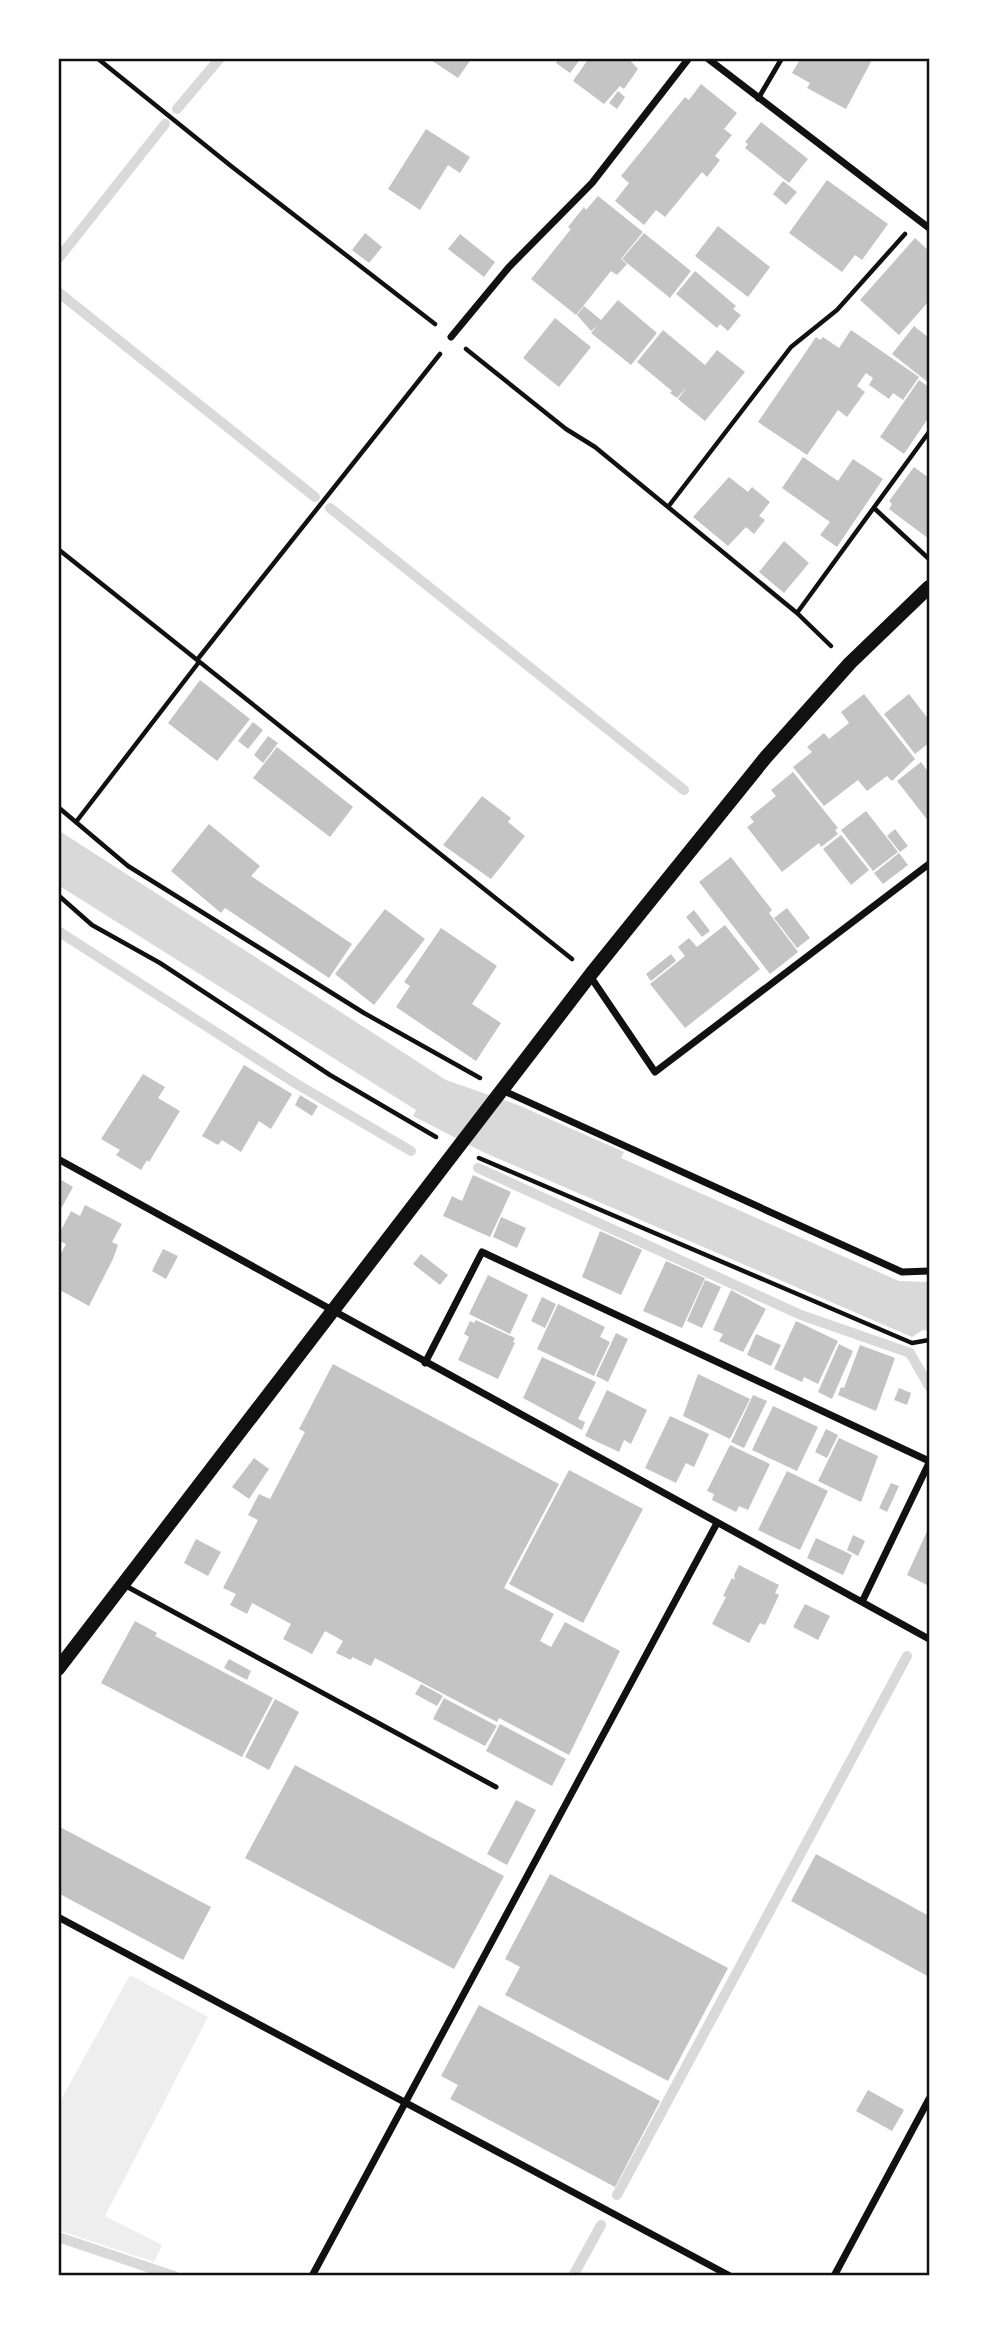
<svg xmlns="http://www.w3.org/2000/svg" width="987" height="2334" font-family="Figtree,sans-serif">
  <rect width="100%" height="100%" fill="#fff"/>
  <path fill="#eee" d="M130,1975L208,2017L105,2216L162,2245L154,2262L58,2230V2105Z"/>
  <path fill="#d9d9d9" d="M58,830L446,1080L518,1105L624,1152L621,1158L899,1281L929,1282V1331L923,1330L912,1337L483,1152L413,1116L416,1110L58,885Z"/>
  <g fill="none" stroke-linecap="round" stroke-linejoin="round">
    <path stroke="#d9d9d9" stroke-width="10" d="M177,109L220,58
      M58,259L165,124
      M58,292L315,497
      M330,508L684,790
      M58,931L295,1083L411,1151
      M478,1168L801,1315L910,1353L929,1386
      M617,2195L907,1656
      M58,2237L174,2276
      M573,2276L601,2225"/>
  </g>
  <path fill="#c4c4c4" d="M428,58H472L458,78Z
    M559,58H581L570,73L556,63Z
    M589,58H628L638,69L624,89L620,86L604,104L573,81Z
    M801,58H873L846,109L807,88L810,83L792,73Z
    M701,84L737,113L724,129L732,135L715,156L720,160L707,177L702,172L665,217L656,210L644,225L615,201L629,183L621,176L685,97L689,100Z
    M618,91L625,97L617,109L609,103Z
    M761,122L808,159L789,183L745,148L748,144L745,142Z
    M426,129L470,157L460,173L448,165L420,210L388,189Z
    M827,180L888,224L862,260L855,255L842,272L789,233Z
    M783,181L797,192L786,205L773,194Z
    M598,196L643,232L621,259L627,264L617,275L611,271L576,315L531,279L571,229L568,227L584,207L586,210Z
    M718,226L770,267L748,297L695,256Z
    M365,233L382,247L369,263L352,250Z
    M644,233L691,271L670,298L622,259Z
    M460,234L495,262L484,277L448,249Z
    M915,238L929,251V301L899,335L860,300Z
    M695,271L736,306L733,309L741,315L728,331L720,324L717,328L676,294Z
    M618,300L657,333L631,365L591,333L597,326L591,331L577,315L584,306L601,320Z
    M555,318L591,347L559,387L523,358Z
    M914,326L929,338V383L892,354Z
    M663,330L705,365L717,350L745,372L705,421L678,399L687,387L677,398L670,393L672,391L637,362Z
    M851,330L919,377L903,400L893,393L889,399L869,385L873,378L866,373L857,386L865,392L847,417L838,410L807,455L758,422L816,337L820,340L823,337L839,348Z
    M919,380L929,387V417L904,454L880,437Z
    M803,457L838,481L853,459L883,479L837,547L820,535L830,522L782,488Z
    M914,467L929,478V539L889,509L892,504L889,501Z
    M729,477L748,492L752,487L770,502L759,516L765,520L754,534L746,527L728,546L693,517Z
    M784,541L809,563L784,593L759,572Z
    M200,680L250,719L217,761L168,723Z
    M864,694L915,759L892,781L887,776L867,791L858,780L824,806L793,767L812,752L807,747L824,733L829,739L849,723L841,712Z
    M909,694L929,720V743L915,754L884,714Z
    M253,722L263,730L248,749L238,741Z
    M268,736L278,743L263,763L254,755Z
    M277,747L353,807L330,837L253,778Z
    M921,762L929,773V822L897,781Z
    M793,772L838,828L835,830L838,834L821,847L819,843L782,872L747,827L754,822L750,817L776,796L771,790Z
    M482,796L511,818L508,822L525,836L491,879L443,845Z
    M866,811L898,852L873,871L841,830Z
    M209,824L260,866L251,876L352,944L329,978L225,908L221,913L171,871Z
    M895,829L908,846L900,852L887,836Z
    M841,835L869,870L851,885L823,849Z
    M899,853L908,865L883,884L874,873Z
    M731,857L772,910L769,913L798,952L770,974L699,882Z
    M787,908L810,938L797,948L774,918Z
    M385,909L425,939L374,1005L335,974Z
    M694,910L710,931L702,937L686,917Z
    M725,925L760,969L685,1028L650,984L685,956L678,947L689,938L697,947Z
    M441,928L497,966L472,1004L501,1023L476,1061L396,1007L410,986L404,982Z
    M671,954L676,961L651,981L646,974Z
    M244,1065L292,1094L271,1129L259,1121L241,1152L222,1140L218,1145L202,1136Z
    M143,1074L165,1087L158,1098L180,1111L149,1162L147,1160L141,1170L116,1155L120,1150L101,1139Z
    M300,1095L318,1106L312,1116L295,1105Z
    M473,1175L511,1192L490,1237L443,1216L452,1196L462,1201Z
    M58,1178L73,1187L62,1207L58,1205Z
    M85,1205L122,1224L112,1242L118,1245L113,1259L89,1306L58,1289V1259L66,1244L58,1240V1236L71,1211L80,1216Z
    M501,1217L526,1228L517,1248L493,1237Z
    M600,1231L642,1250L621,1295L582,1277Z
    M163,1249L178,1256L166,1279L152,1271Z
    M421,1254L448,1275L440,1285L413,1264Z
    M666,1261L705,1278L682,1328L643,1311Z
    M488,1275L528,1295L510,1334L469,1314Z
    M705,1280L721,1287L702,1328L687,1321Z
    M731,1290L766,1309L743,1352L719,1341L723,1334L713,1330Z
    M542,1297L556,1304L545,1328L531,1321Z
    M558,1304L605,1327L600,1337L610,1342L594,1376L537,1349Z
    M476,1320L515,1338L513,1342L515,1343L498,1379L458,1360L469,1337L464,1334L470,1321L474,1323Z
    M796,1321L838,1341L818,1384L804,1377L802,1382L774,1369Z
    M616,1333L628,1339L608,1382L596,1376Z
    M756,1334L781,1345L771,1366L747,1355Z
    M839,1344L853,1351L832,1399L818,1392Z
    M860,1345L895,1358L876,1411L838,1395L841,1387L844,1388Z
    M542,1357L596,1382L578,1419L585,1422L582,1430L523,1398Z
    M333,1364L559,1484L504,1588L554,1614L540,1641L551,1647L565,1622L620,1651L569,1755L499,1718L497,1722L375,1658L371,1666L352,1657L351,1660L336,1653L343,1641L325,1631L312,1654L283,1639L291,1624L252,1603L247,1614L230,1605L236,1594L223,1588L258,1520L248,1515L259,1494L270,1499L305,1432L299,1429Z
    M698,1374L750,1399L730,1439L683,1416Z
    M899,1388L911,1393L907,1405L894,1400Z
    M607,1390L647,1410L631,1444L624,1440L619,1452L585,1436Z
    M753,1395L767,1401L744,1448L731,1442Z
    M773,1406L818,1427L797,1471L752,1450Z
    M670,1416L709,1434L694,1467L686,1463L676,1483L645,1468Z
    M826,1429L838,1435L827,1458L815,1452Z
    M839,1438L878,1456L861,1502L818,1481Z
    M730,1445L770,1464L748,1510L739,1506L736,1512L712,1500L714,1494L707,1491Z
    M254,1458L269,1469L249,1499L232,1487Z
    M569,1470L643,1509L583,1623L509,1584Z
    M787,1471L828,1491L800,1550L758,1530Z
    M891,1483L899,1486L887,1512L879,1508Z
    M929,1527V1586L907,1575Z
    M853,1535L865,1541L858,1556L847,1550Z
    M816,1538L852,1555L843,1575L807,1558Z
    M196,1539L221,1552L208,1576L184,1563Z
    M739,1565L779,1585L775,1593L779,1595L765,1625L760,1623L749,1643L712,1624L726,1597L723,1596L732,1578L735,1580L734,1575Z
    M805,1604L830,1616L818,1640L793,1627Z
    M135,1621L157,1633L155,1636L273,1698L242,1757L101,1683Z
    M229,1659L251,1671L247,1680L224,1668Z
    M421,1684L443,1696L437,1706L415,1694Z
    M444,1698L497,1726L485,1746L433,1719Z
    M275,1699L299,1712L269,1770L245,1757Z
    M500,1724L566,1759L552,1786L486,1751Z
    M295,1765L504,1876L454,1969L245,1858Z
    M516,1800L536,1810L507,1865L487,1854Z
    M58,1826L211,1907L183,1960L58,1893Z
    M816,1854L929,1916V1977L791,1901Z
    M550,1874L728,1968L668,2081L505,1995L520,1967L505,1959Z
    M479,2005L660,2101L615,2187L450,2099L458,2085L441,2076Z
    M868,2090L904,2110L892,2131L856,2111Z"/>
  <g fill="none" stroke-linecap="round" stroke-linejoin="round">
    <path stroke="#111" stroke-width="4.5" d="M97,58L231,166L435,324
      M466,349L566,429L595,447L797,613L831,646
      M668,507L791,347L837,310L905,234
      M874,508L929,559
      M58,549L572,959
      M797,613L929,432
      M197,660L440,354
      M58,807L128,866L364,1013L480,1078
      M76,822L199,662
      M58,895L92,925L160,963L330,1075L436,1137
      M479,1158L912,1343L929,1340"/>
    <path stroke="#111" stroke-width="5" d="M758,99L782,58
      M124,1585L496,1787"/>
    <path stroke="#111" stroke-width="7" d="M707,58L929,228
      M451,337L509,267L592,183L689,58
      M590,976L655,1072L929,864
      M502,1090L902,1272L929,1271
      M58,1159L929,1639
      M425,1363L482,1252L929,1461
      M862,1602L929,1463
      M58,1917L730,2276
      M312,2276L717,1523
      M834,2276L929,2099"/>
    <path stroke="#111" stroke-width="14" d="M58,1669L591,974L766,757L850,663L929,587"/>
  </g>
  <rect width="987" height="2334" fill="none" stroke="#ffffff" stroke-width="119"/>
  <rect x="60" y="60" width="868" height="2214" fill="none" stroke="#111" stroke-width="2.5"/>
</svg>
